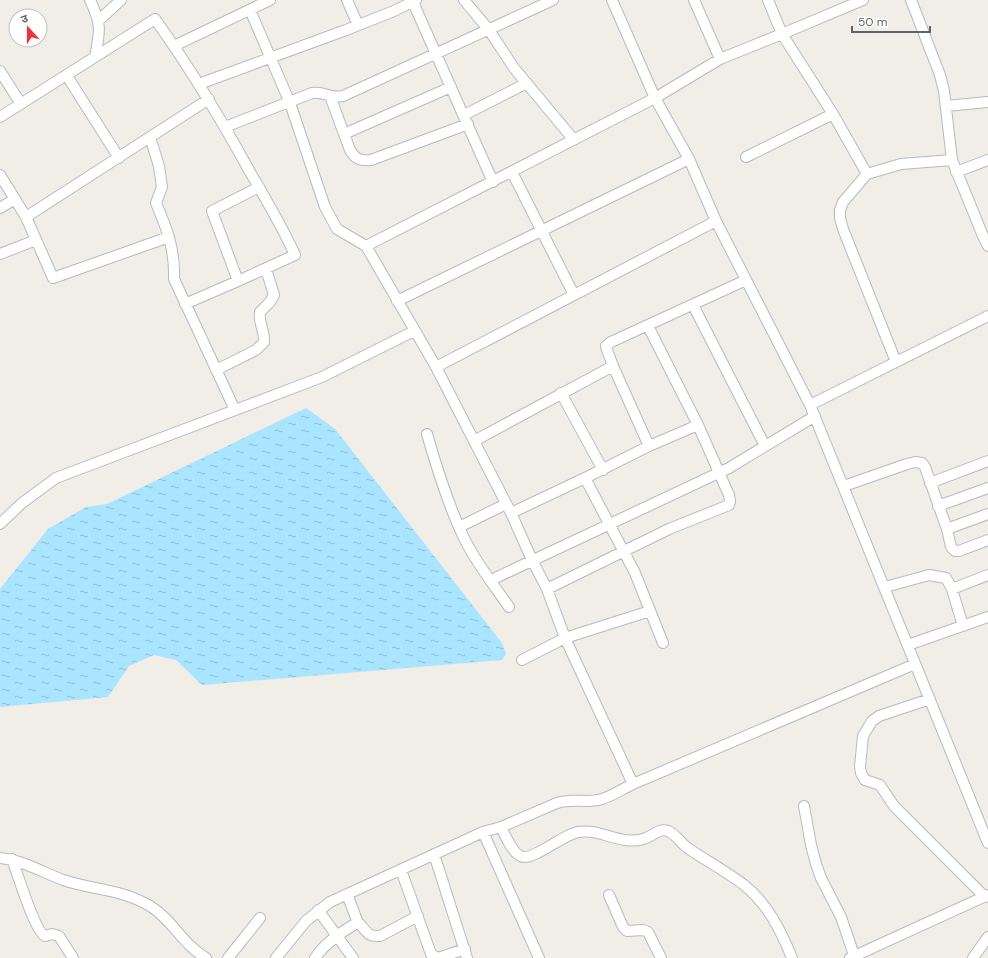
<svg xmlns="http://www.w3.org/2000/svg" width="988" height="958" font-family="'DM Sans','Noto Sans Devanagari',sans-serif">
  <defs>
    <pattern id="water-ripples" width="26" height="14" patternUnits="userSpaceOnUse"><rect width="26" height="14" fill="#a9e5ff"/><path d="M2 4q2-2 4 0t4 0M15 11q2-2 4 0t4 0" fill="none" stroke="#8dbdd2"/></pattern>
  </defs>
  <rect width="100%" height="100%" fill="#f1ede7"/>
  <path fill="url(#water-ripples)" d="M306,408L335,429L502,643L506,654L502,660L202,685L176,660L154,655L129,666L108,697L0,707V589L48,529L86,507L107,504Z"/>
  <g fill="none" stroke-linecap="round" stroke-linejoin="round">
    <g stroke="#b7babd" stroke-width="12">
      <path id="minor" d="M90,0C102,25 100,31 95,57
        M347,0L358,25
        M412,0L493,182
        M464,0L489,30L514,68L574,140
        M612,0L655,98L689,159L716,221L810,405L988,843
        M694,0L720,59
        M768,0L782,34L833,114L867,174
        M911,0L940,75L944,91L952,160L983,236L988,246
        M250,10L290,103L325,207L337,229L366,246
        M99,20L121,0
        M174,46L270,0
        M0,71L21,104
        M67,76L119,158
        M199,84L346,30L394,11L416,0
        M330,96L350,150C355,159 360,161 371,160L468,124
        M946,106L988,102
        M464,115L527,83
        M0,117L155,19C190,68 221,119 250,172C266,199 282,226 295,255L238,281L212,211L259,187
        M225,127L312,93C325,91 330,99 343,96L553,0
        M344,134L451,87
        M150,137L159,166L162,187L156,203C167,229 175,249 174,279L235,410
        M746,157L833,114
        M512,172L574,295
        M956,172L988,160
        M0,175L26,217L209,99
        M0,208L15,199
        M26,217L53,278L169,237
        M716,221L436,367L366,246L655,98L720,59L782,34L863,0
        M0,254L36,240
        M397,301L689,159
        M185,304L238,281
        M693,305L765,446
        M896,362L843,229L840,218V210L843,202L867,174L901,164L952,160
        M613,366L607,350L606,346L611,342L746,280
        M436,367L511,513L532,560L547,589L565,638L633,784
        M216,370L256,350L264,342C265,331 258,323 260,312L270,302L274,295L266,269
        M561,393L603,470
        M810,405L988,316
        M427,434C437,469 448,505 464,538C476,563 494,585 509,607
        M474,441L613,366L649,446
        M585,478L635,573L663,643
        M930,483L988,461
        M844,486L907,464L915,462L922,463L925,467L947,529L951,547L955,551H959L988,540
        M938,506L988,488
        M511,513L585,478L649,446L698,425
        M0,524L22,503L56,478L322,377L414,331
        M459,527L506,504
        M947,529L988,514
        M491,580L729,468L815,416
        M885,587L929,575L946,578L952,589L988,575
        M547,589L669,529L729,505L730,501L729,495L698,425L648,326
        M952,589L963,626
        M908,645L988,617
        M522,660L565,638L650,611
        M930,699L879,716L872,721L863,736L860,766L861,773L865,780L880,785L894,806L985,897
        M804,806L811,845L816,864L821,878L841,917L855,958
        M501,827C505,835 514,857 524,857C536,858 563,835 578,832C595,829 609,838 625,840C632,841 639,841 646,838C654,835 659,828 668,831C676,834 681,844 689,849C707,861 727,872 744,885C768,904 781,931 792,958
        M483,832L539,958
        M434,854L467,958
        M0,858C22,860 42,872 63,880C93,890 122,889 150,906C173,920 182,944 206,958
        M12,859C17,872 35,932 45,936L52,934L59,936L73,958
        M401,870L431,954L438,958L465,949
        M347,894L358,923
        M609,895L623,927L627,931L643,930L648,932L661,958
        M318,910L353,958
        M228,958L260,918
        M276,958L306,921L330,902L483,832L501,827L557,803C571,798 583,803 598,800C610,798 622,789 633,784L915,664
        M315,958C325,943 340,933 355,924H360C367,932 368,937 380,936L418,916
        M850,958L988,895
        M973,958L988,937"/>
    </g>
    <use href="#minor" stroke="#fff" stroke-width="10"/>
  </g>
  <g transform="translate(28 28) rotate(339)"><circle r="19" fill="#ffffff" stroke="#bfc1c2"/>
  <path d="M0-3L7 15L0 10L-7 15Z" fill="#ea343d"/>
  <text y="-6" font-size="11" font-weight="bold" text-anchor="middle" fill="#5e6467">उ</text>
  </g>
  <path d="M852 26v6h78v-6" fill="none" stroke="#5e6467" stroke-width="2"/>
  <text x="858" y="26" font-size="12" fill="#5e6467" stroke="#ffffff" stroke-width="3" paint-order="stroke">50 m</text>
</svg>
